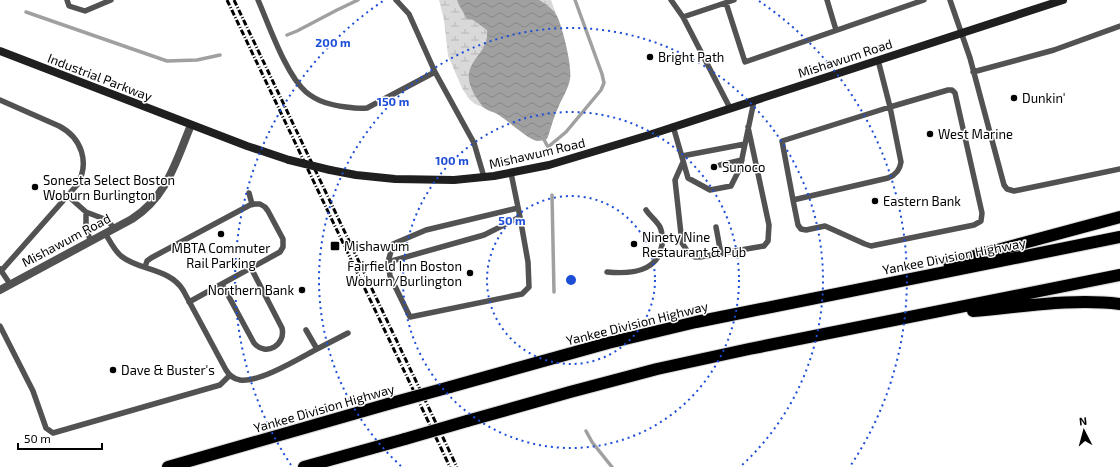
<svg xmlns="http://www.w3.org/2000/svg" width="1120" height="467" font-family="'Exo 2',sans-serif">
  <defs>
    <pattern id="wetland-marsh" width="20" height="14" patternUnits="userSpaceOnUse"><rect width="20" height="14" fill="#d9d9d9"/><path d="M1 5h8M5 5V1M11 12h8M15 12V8" fill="none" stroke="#b8b8b8"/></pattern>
    <pattern id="water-waves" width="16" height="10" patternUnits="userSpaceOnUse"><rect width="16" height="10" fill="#a0a0a0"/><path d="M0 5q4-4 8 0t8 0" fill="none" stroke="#888"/></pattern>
  </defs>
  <rect width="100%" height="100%" fill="#fff"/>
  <path fill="url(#wetland-marsh)" d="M439,0H551C558,20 573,58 570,78C568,89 562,98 558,107C553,117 551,129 547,139L537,141L494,112L475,104L469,99L462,88L448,56L444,20Z"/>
  <path fill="url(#water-waves)" d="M457,0H539C546,4 553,9 557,16C563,28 572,67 570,79C568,90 562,98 558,108C553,118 551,129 547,139C544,140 540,141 537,141C529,140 508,121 499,115C495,112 487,111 483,107C477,99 467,85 469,74C471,57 489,51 487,30L473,20L467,19L459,5Z"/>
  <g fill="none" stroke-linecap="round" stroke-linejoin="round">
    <path stroke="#a0a0a0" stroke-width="3.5" d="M26,12L167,61L197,60L220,55
      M287,35L297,31L337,10L358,0
      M542,136L548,147L566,132L601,90L604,83L602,74L575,0
      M552,195L554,292
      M586,431L592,442L612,467"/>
    <g stroke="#dbdbdb" stroke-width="14">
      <path id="motorway" d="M949,263L1120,217
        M973,311C1021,307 1072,298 1120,304
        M450,387L608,343L696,322L1120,237
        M467,421L570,392L657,369L749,349L1120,275
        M168,467L388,404
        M304,467L405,439"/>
    </g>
    <path stroke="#525252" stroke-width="5.5" d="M67,0L69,6L85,11L111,0
      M258,0C269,25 286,75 306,92C318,102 331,105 346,107C353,108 360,109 367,108L435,72
      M396,0L409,14L435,72L474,143L484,177
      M671,0L683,17
      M827,0L836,30
      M950,0L970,58L1004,185L1007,189L1014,191L1120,169
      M726,3L745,62L924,0
      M973,72L1054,50L1120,26
      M0,100L59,126C82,138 90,163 77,185L2,270
      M890,107L901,162C900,170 896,175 888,178L793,200L782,141Z
      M730,108L683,17L734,0
      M673,126L688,178L710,190L731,186L740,168L754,101
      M682,156L745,144
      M683,162L675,180L682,243L688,252L695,257H700L764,246L768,241L769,225L748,127
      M720,165L742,160
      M511,173L520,217L484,235L388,262L390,276L410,317L522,294L529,287L528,262L520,217
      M249,193L252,204
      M68,196L86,212L107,220L114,228
      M793,200L798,225L801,229L806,230L825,226L865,244L871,246L974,225L981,221L982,213L955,93L952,90H948L890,107L878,60
      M86,212V230L91,241
      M716,227L721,254
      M105,233C110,241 114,250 121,256C140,271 169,268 183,290L226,370C229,375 234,379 240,380C259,383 300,358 317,349L306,330
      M388,262L393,244L426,230L518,208
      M145,267L147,261L151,258L250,205L255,204H260L265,207L268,211L283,239V247L280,252L189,302
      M0,269L10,284
      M607,272C629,274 658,273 662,245C662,239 663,233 660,227C657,221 650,216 646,210
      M222,284L254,343C266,357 286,345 282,328L251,268
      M0,326L33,391L46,428L53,433L220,385L230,375
      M317,349L348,333"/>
    <path stroke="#525252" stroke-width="8" d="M0,290L132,219C167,197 176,161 191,125"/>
    <path stroke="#1f1f1f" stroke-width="8" d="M0,51L247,146L289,160
      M330,170L356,175L395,179L454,180L494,176L549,165L649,135L1063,0"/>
    <use href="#motorway" stroke="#000" stroke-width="12"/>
    <path stroke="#000" stroke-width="3" stroke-dasharray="6 2 1 2" stroke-linecap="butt" d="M227,0L450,467
      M234,0L457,467"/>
    <g stroke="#dbdbdb" stroke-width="14" stroke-linecap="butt">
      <path id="motorway-bridge" d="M388,404L450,387
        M405,439L467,421"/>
    </g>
    <path stroke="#1f1f1f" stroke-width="8" d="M289,160L330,170"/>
    <use href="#motorway-bridge" stroke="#000" stroke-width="12"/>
  </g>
  <g fill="none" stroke="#1d4ed8" stroke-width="2" stroke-dasharray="2 4">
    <circle cx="571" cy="280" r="84"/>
    <circle cx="571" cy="280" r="168"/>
    <path d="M401 466A252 252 0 1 1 741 466"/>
    <path d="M291 465A336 336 0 0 1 383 1M759 1A336 336 0 0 1 851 465"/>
  </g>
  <g fill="#000" stroke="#fff" stroke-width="1.5">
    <circle cx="650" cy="57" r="4"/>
    <circle cx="1014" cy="98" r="4"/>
    <circle cx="930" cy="134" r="4"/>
    <circle cx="714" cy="167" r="4"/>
    <circle cx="35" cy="187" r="4"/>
    <circle cx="875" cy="201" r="4"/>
    <circle cx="221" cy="234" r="4"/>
    <circle cx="634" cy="244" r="4"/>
    <rect x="330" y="241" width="10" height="10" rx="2"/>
    <circle cx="470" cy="273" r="4"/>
    <circle cx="302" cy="290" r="4"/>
    <circle cx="113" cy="370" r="4"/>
  </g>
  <g text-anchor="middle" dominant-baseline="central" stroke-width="3" stroke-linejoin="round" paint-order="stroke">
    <g font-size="13" fill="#000" stroke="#fff" text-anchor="start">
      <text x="658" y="57">Bright Path</text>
      <text x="1022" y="98">Dunkin'</text>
      <text x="938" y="134">West Marine</text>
      <text x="722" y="167">Sunoco</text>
      <text x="43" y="180">Sonesta Select Boston<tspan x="43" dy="15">Woburn Burlington</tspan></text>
      <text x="883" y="201">Eastern Bank</text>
      <text x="642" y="237">Ninety Nine<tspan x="642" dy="15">Restaurant &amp; Pub</tspan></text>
      <text x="344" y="246">Mishawum</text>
      <text x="221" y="248" text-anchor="middle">MBTA Commuter<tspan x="221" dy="15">Rail Parking</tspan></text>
      <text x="462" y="266" text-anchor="end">Fairfield Inn Boston<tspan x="462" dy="15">Woburn/Burlington</tspan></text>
      <text x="294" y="290" text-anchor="end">Northern Bank</text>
      <text x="121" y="370">Dave &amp; Buster's</text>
    </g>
    <g font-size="13" fill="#000" stroke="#fff">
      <text transform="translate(845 58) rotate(-18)">Mishawum Road</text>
      <text transform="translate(100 77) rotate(21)">Industrial Parkway</text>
      <text transform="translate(537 153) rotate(-13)">Mishawum Road</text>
      <text transform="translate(66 240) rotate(-28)">Mishawum Road</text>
      <text transform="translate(954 256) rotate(-11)">Yankee Division Highway</text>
      <text transform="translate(637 323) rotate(-14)">Yankee Division Highway</text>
      <text transform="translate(324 408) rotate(-16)">Yankee Division Highway</text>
    </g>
  </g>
  <circle cx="571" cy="280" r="6" fill="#1d4ed8" stroke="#fff" stroke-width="2"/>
  <g font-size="12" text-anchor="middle" font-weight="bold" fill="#1d4ed8" stroke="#fff" stroke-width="3" stroke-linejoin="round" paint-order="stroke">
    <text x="333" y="47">200 m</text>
    <text x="393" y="106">150 m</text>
    <text x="452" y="165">100 m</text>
    <text x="512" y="225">50 m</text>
  </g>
  <g transform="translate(1084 431) rotate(354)" stroke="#ffffff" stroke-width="3" paint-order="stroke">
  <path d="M0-3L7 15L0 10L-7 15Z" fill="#000000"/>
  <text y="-6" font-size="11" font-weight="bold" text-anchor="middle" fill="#000000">N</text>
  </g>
  <path d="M18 443v6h84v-6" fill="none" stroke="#000000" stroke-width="2"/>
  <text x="24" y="443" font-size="12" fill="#000000" stroke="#ffffff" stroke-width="3" paint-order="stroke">50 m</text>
</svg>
